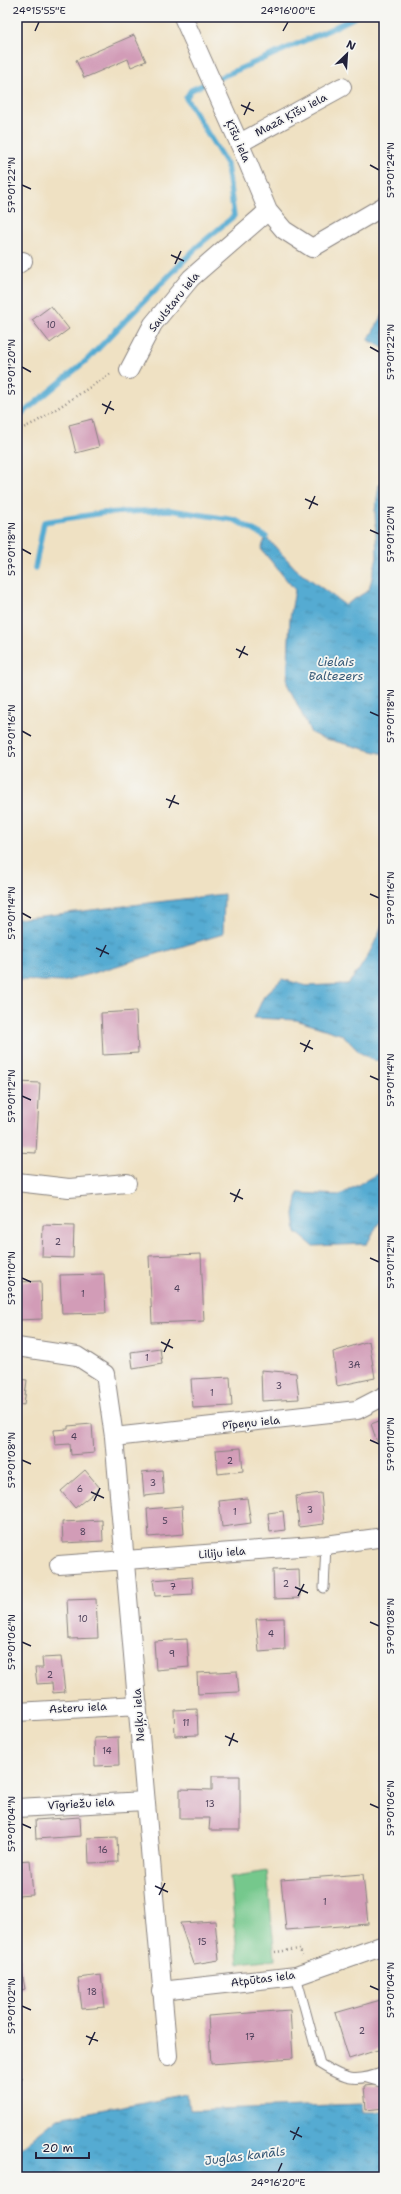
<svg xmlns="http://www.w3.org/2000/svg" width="401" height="2194" font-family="'Shantell Sans',sans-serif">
  <defs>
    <pattern id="water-ripples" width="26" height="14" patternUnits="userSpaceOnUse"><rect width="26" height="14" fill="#55abd2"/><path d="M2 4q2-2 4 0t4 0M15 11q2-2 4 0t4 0" fill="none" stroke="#468bac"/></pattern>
  </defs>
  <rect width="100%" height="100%" fill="#f6f6f2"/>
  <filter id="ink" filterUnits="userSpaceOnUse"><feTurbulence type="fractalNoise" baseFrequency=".025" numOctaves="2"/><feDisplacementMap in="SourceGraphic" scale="8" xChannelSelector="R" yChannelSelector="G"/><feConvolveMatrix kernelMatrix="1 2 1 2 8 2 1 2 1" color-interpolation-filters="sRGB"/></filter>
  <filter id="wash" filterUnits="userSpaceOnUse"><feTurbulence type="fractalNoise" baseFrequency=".012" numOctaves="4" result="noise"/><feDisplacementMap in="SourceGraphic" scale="16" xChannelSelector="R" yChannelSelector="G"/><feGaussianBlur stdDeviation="0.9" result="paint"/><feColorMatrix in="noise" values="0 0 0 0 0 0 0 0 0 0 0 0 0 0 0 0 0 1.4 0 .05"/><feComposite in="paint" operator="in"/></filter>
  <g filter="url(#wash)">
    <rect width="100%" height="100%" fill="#efe1c3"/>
    <path fill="#74c88c" stroke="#4b7564" d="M267,1871L275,1959L238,1963L230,1877Z"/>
    <path fill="url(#water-ripples)" stroke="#3c6686" d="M384,313V348L368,340Z
      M384,482V754L322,738L311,733L287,683L290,618L295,590L261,549L266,537L296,569L345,605L369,590L377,557L375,511L379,485Z
      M224,894L223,934L63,982L17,980V919Z
      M384,919V1058L375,1061L359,1052L343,1035L296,1020L254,1018L264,996L282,979L307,986L348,984C364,965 376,943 384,919Z
      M384,1170V1219L378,1224L367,1244L313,1246L296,1232L294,1214L298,1193L340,1195Z
      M187,2094L189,2110L362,2104L363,2113H384V2177H17V2151L58,2118Z"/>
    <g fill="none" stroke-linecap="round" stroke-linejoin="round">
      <path stroke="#55abd2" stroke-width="5.5" d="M17,418L88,359L198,246L234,216L227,165L186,98L191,90L329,30L355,17
        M35,568L44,522L102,513L170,510L235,520L266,537"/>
    </g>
    <g id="blocks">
      <path fill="#d29cb7" d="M134,35L146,61L131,67L128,59L84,78L76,60Z
        M51,306L69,329L50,343L32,320Z
        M92,419L99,447L76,453L69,425Z
        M136,1011L138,1053L103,1055L101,1013Z
        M17,1082L40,1083L36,1153L17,1152Z
        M43,1225L74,1226L73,1258L42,1257Z
        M17,1245H18L19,1257H17Z
        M201,1254L204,1321L152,1323L149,1256Z
        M104,1274L106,1313L62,1314L60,1275Z
        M41,1281L42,1319L17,1320V1282Z
        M384,1332V1342L379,1335Z
        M369,1341L375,1378L337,1386L333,1352Z
        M160,1348L162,1364L133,1369L131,1352Z
        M261,1370L296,1373L299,1399L262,1401Z
        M230,1377L232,1406L193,1408L191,1379Z
        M17,1379L27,1380L24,1405L17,1404Z
        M384,1419V1439L377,1442L371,1424Z
        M92,1424L94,1453L71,1455L70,1444L55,1445L54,1430L68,1429V1426Z
        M241,1448L243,1471L218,1474L216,1450Z
        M85,1470L100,1488L75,1508L61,1491Z
        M162,1470L164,1494L144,1496L142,1472Z
        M321,1493L324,1524L299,1527L296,1496Z
        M247,1498L251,1523L222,1527L219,1501Z
        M182,1506L184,1534L149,1537L147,1509Z
        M283,1511L285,1530L270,1532L268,1513Z
        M102,1520L103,1541L63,1543L62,1522Z
        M299,1569L300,1598L274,1599L273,1570Z
        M192,1577L193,1594L155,1596L153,1580Z
        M96,1599L98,1638L69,1639L67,1600Z
        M284,1618L285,1650L259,1652L256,1619Z
        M187,1639L189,1667L156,1670L154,1641Z
        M61,1657L65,1692L53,1693L52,1683L37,1684L35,1668H43L42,1658Z
        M237,1671L239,1692L198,1694L197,1673Z
        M197,1709L198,1735L175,1736L174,1710Z
        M118,1737L119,1765L95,1766L94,1738Z
        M212,1776H240V1830H209L210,1818H180V1789L212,1790Z
        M80,1817L81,1836L36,1839L35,1820Z
        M117,1837L118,1862L89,1863L88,1838Z
        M30,1860L33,1895L17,1896V1861Z
        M363,1874L368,1924L286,1930L281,1880Z
        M215,1921L219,1960L194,1964L180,1923Z
        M17,1956H19L25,1989L17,1991Z
        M101,1975L105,2007L82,2009L78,1978Z
        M384,1999V2048L349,2059L335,2013Z
        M290,2010L293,2058L211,2064L208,2016Z
        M383,2084L384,2108L366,2110L364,2086Z"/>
    </g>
  </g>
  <g filter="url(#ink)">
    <use href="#blocks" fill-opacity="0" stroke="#88827f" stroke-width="1"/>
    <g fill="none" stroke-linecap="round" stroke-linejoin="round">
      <g stroke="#88827f" stroke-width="11">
        <path id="lane" d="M324,1588L326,1545
          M296,1976L320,2064C346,2080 355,2083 384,2072
          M367,2078L384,2083"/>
      </g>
      <g stroke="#88827f" stroke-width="20">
        <path id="street" d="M183,17L248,163L268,211L284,230L312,248L384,206
          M240,143L342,87
          M17,265L23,261
          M129,370L153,324L191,278L268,211
          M17,1182L69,1188L127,1183
          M17,1347L77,1356L105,1374L114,1437L168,2056
          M114,1437L357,1410L384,1396
          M59,1565L326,1545L384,1537
          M17,1712L138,1705
          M17,1808L145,1801
          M161,1991L296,1976L384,1945"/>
      </g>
      <path stroke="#88827f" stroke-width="2.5" stroke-dasharray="1 3" stroke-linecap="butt" d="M17,431L36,422L112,373
        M275,1952L300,1949L302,1956
        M17,2063L22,2080"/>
      <use href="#lane" stroke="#fff" stroke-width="9"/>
      <use href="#street" stroke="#fff" stroke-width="18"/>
    </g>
  </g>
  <path fill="none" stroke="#22223b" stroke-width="1.5" d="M35,31L39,22M283,31L288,22M241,105L254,111M244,115L250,102M370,165L379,170M22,185L31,189M171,255L184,261M175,264L181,251M370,347L379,352M22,367L31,372M102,404L114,410M105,414L111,401M305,499L318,505M309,509L315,496M370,530L379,534M22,549L31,554M236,649L248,655M239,658L245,646M370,712L379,716M22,731L31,736M166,799L179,804M169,808L175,795M370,894L379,898M22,913L31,918M96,948L109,954M100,957L106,945M300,1043L313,1049M304,1052L310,1040M370,1076L379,1080M22,1096L31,1100M230,1193L243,1199M234,1202L240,1189M370,1258L379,1262M22,1278L31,1282M161,1342L173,1348M164,1352L170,1339M370,1440L379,1444M22,1460L31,1464M91,1492L104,1498M94,1501L100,1488M295,1587L308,1593M298,1596L304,1584M370,1622L379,1626M22,1642L31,1646M225,1736L238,1742M229,1746L234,1733M370,1804L379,1808M22,1824L31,1828M155,1886L168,1892M159,1895L165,1883M370,1986L379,1990M22,2006L31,2010M86,2036L98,2041M89,2045L95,2032M290,2131L302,2137M293,2140L299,2127M278,2172L282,2163"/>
  <g text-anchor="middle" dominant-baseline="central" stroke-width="3.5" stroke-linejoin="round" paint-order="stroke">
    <g font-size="9" fill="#4e405a">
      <text x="51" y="325">10</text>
      <text x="58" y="1242">2</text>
      <text x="177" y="1289">4</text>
      <text x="83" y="1294">1</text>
      <text x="147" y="1358">1</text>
      <text x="354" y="1365">3A</text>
      <text x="279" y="1386">3</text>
      <text x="212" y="1393">1</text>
      <text x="74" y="1437">4</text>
      <text x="230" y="1461">2</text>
      <text x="153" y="1483">3</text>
      <text x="80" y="1489">6</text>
      <text x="310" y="1510">3</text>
      <text x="235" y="1512">1</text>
      <text x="165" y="1521">5</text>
      <text x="83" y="1532">8</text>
      <text x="286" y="1584">2</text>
      <text x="173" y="1587">7</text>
      <text x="83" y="1619">10</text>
      <text x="271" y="1634">4</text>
      <text x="172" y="1654">9</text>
      <text x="50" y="1675">2</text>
      <text x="186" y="1723">11</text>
      <text x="107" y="1751">14</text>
      <text x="210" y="1804">13</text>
      <text x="103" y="1850">16</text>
      <text x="325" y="1902">1</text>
      <text x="202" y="1942">15</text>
      <text x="92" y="1992">18</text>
      <text x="362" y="2031">2</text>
      <text x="250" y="2037">17</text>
    </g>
    <g font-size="11" fill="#22223b" stroke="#f6f6f2">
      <text transform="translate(291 115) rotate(-28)">Mazā Ķīšu iela</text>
      <text transform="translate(238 141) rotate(66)">Ķīšu iela</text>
      <text transform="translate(174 302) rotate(-51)">Saulstaru iela</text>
      <text transform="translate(251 1423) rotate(-6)">Pīpeņu iela</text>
      <text transform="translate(222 1553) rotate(-5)">Liliju iela</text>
      <text transform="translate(78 1708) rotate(-3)">Asteru iela</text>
      <text transform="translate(139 1715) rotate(-94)">Neļķu iela</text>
      <text transform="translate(81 1804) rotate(-3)">Vīgriežu iela</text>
      <text transform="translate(263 1979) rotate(-7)">Atpūtas iela</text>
    </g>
    <g font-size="12" font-style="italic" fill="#365977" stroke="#f6f6f2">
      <text x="336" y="662">Lielais<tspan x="336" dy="14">Baltezers</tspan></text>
      <text transform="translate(245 2156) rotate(-7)">Juglas kanāls</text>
    </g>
  </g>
  <rect width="401" height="2194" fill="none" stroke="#f6f6f2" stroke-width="44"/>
  <g transform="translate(347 54) rotate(25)" stroke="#f6f6f2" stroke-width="3" paint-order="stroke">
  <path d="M0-3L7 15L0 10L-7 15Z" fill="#22223b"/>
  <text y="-6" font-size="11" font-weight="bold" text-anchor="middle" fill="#22223b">N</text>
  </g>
  <path d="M36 2152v6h53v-6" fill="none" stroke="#22223b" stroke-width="2"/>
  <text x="42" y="2152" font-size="12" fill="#22223b" stroke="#f6f6f2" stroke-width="3" paint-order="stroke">20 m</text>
  <rect x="22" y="22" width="357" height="2150" fill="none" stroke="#22223b" stroke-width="1.5"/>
  <g font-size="10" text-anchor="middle" fill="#22223b">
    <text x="39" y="14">24°15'55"E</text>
    <text x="288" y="14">24°16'00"E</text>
    <text transform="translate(390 170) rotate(-90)" y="4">57°01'24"N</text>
    <text transform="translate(11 185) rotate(-90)" y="4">57°01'22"N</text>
    <text transform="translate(390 352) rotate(-90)" y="4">57°01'22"N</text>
    <text transform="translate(11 367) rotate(-90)" y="4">57°01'20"N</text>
    <text transform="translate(390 534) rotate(-90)" y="4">57°01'20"N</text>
    <text transform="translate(11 549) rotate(-90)" y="4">57°01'18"N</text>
    <text transform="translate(390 716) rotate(-90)" y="4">57°01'18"N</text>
    <text transform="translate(11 731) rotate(-90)" y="4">57°01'16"N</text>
    <text transform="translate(390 898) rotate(-90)" y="4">57°01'16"N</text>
    <text transform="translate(11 913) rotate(-90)" y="4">57°01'14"N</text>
    <text transform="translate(390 1080) rotate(-90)" y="4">57°01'14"N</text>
    <text transform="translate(11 1096) rotate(-90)" y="4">57°01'12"N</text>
    <text transform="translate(390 1262) rotate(-90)" y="4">57°01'12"N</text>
    <text transform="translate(11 1278) rotate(-90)" y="4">57°01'10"N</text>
    <text transform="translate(390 1444) rotate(-90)" y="4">57°01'10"N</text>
    <text transform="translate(11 1460) rotate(-90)" y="4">57°01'08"N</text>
    <text transform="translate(390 1626) rotate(-90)" y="4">57°01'08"N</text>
    <text transform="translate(11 1642) rotate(-90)" y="4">57°01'06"N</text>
    <text transform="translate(390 1808) rotate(-90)" y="4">57°01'06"N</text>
    <text transform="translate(11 1824) rotate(-90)" y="4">57°01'04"N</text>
    <text transform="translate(390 1990) rotate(-90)" y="4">57°01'04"N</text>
    <text transform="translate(11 2006) rotate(-90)" y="4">57°01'02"N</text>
    <text x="278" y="2186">24°16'20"E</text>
  </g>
</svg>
